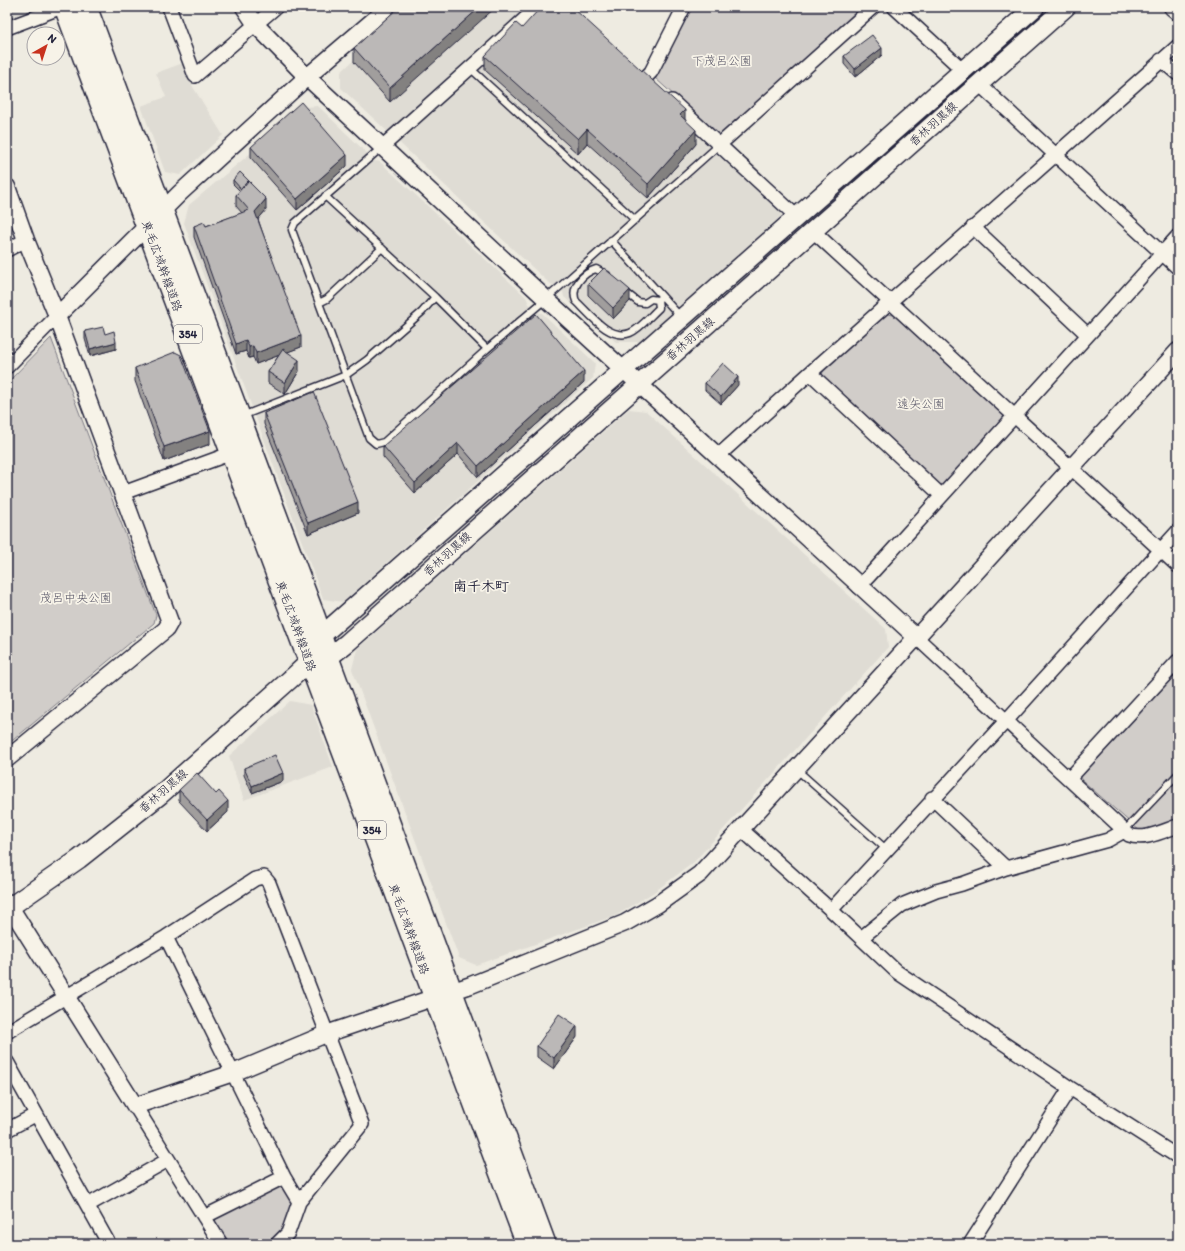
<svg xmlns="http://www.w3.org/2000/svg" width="1185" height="1251" font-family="Itim,'Klee One',sans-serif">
  <rect width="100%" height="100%" fill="#eeebe1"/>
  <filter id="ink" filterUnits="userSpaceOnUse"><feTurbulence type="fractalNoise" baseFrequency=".025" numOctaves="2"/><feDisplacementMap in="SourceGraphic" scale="8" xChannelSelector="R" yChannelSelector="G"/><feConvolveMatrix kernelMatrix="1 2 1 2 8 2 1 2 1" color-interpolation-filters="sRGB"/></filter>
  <g filter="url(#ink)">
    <path fill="#dfdcd4" d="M7,7H48L7,25Z
      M411,7H560L781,208V216L640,342H616L564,297L563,292L548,282L341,88V72Z
      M183,63L193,87L223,135L180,175L165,172L141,106L166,97L156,73Z
      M318,106L375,161L380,162L526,297L529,304L537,312L542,313L595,363L593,378L343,602L323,599L184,223L189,205L305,107Z
      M629,409L646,411L886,629L888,647L693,863L654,892L617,915L476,965L459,958L352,669L357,649Z
      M290,701L311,705L333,767L244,800L229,756Z"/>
    <path fill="#d1cdc9" stroke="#7a7882" d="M689,7H865L723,134L718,135L655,78L654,73Z
      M887,314L894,315L1004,416L1003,422L944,486L938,485L822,376L823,371Z
      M51,338L156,615L154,623L7,745V383Z
      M1178,672V821L1141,832L1083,781L1081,777Z
      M279,1187L284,1189L293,1206C287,1221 281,1233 270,1244H228L215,1223L216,1218Z"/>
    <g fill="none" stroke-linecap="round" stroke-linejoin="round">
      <g stroke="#22223b" stroke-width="9">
        <path id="service" d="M470,68L634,219
          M381,148L295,223L292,230L369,438L376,444L384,442L487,349L546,299L719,145
          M325,196L435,297L487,349
          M611,240L680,316
          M607,275L596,269C583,273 570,287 576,301C589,313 609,341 630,333C640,329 651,315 659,308L658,300
          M624,291L638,302L645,303L651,299L658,300L662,296
          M319,303L327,299L382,248
          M242,416L346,375L367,360L422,312L435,297
          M796,769L886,849
          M1124,831L1178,774"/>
      </g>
      <g stroke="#22223b" stroke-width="16">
        <path id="minor" d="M169,7L195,76L276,7
          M894,7L964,71
          M7,28L62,7
          M1161,60L1178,74
          M645,78L651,72L684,7
          M979,84L1178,268
          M672,101L797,217
          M719,145L873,7
          M383,146L538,7
          M973,227L1088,335
          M813,231L1178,566
          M7,250L26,240
          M7,367L57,316
          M810,373L941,495
          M718,456L810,373L1178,46
          M123,493L232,453
          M859,587L1178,236
          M916,637L1129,835C1144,841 1163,831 1178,826
          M1069,779L1178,661
          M932,798L1006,868
          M741,829L831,910L897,972L1070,1088L1178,1157
          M831,910L1006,721L1178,531
          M166,937L284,1177L204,1217
          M861,938L902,905L936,891L962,884L1006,868L1108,840L1124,831
          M7,1032L166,937L255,879L264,877L269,883L362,1124L299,1202L288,1233L277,1244
          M7,1062L109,1244
          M135,1106L221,1244
          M7,1130L35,1115
          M284,1177L299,1202
          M88,1205L168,1160
          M970,1244L1070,1088"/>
      </g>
      <g stroke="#22223b" stroke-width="19">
        <path id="tertiary" d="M244,7L256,25L307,77L546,299L916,637
          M1172,7L1178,12
          M7,187L26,240L57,316L170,622L166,629L7,759
          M57,316L180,193L307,77L389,7
          M7,902L135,1106L233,1073L326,1034L471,985L625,923L658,904L700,874L1178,351"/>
      </g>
      <g stroke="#22223b" stroke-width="21">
        <path id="secondary" d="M315,660L328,658L347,643L1066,7
          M7,909L79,859L160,795L295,675L309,662L321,636L1035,7"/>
      </g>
      <g stroke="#22223b" stroke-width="24">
        <path id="trunk" d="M65,7L527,1244
          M86,7L315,619L328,658L545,1244"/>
      </g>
      <use href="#service" stroke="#f7f3e8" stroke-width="6"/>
      <use href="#minor" stroke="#f7f3e8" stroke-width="13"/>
      <use href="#tertiary" stroke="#f7f3e8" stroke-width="16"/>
      <use href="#secondary" stroke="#f7f3e8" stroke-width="18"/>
      <use href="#trunk" stroke="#f7f3e8" stroke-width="21"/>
    </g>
    <path fill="#a19e9d" stroke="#22223b" d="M399,7L390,102L354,62V48Z
      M522,28L685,119L696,144L648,198L587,143L578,154L485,70V56Z
      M882,55L855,77L844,64V56Z
      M251,147L347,166L297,210L251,158Z
      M233,180L251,184L266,210L258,219L301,347L287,352L299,371L285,394L268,383V372L279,355L256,364L253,357L249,358L246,351L236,354L194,237V226H206L242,213L236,206V195L240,191L233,184Z
      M588,284L630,301L613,319L588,295Z
      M85,331L105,334L116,349L90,356L85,339Z
      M135,368L210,444L164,461L135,381Z
      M584,382L478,477L458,454L415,493L383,457V446Z
      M705,383L738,385L721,404L705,390Z
      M264,413L358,513L308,534L264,424Z
      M244,768L283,781L252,793L244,775Z
      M179,790L228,812L207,831L179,801Z
      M577,1037L554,1069L537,1057V1046Z"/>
    <path fill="#838180" stroke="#22223b" d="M480,7H496L390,102V88Z
      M882,48V55L855,77V69Z
      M685,110V124L680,115Z
      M587,129V143L578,154V139Z
      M696,130V144L648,198V184Z
      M347,155V166L297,210V199Z
      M266,199V210L255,223V212Z
      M630,290V301L613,319V308Z
      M301,336V347L256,364V353Z
      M246,340V351L236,354V344Z
      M116,342V349L90,356V349Z
      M253,346V357L249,358V347Z
      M299,360V371L285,394V383Z
      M584,371V382L478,477V466Z
      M738,377V385L721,404V397Z
      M210,431V444L164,461V447Z
      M458,443V454L415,493V483Z
      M358,502V513L308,534V523Z
      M283,773V781L252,793V786Z
      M228,801V812L207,831V820Z
      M577,1026V1037L554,1069V1058Z"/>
    <path fill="#bbb8b7" stroke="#22223b" d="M399,7H480L390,88L354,48Z
      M541,7H572L685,110L680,115L696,130L648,184L587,129L578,139L485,56L516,23L522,28Z
      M872,35L882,48L855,69L844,56Z
      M301,102L347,155L297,199L251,147Z
      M240,172L251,183H250L248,181L241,189L233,180Z
      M248,181L266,199L255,212L301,336L256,353L253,346L249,347L246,340L236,344L194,226L204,222L206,226L249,210L236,195Z
      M604,268L630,290L613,308L588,284Z
      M536,314L584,371L478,466L458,443L415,483L383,446Z
      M103,327L105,334L114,331L116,342L90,349L85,331Z
      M283,349L299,360L285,383L268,372Z
      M175,352L181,355L210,431L164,447L135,368Z
      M723,363L738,377L721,397L705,383Z
      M314,392L358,502L308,523L264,413Z
      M275,755L283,773L252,786L244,768Z
      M197,773L216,794L219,791L228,801L207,820L179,790Z
      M559,1014L577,1026L554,1058L537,1046Z"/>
  </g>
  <g text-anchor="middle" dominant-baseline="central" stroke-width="3.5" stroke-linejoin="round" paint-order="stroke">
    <g fill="#f7f3e8" stroke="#62616f" stroke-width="1">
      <rect x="174" y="325" width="28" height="18" rx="3"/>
      <rect x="358" y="821" width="28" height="18" rx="3"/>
    </g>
    <g font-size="11" font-weight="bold" fill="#22223b">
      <text x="188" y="334">354</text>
      <text x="372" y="830">354</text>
    </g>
    <g font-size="12" fill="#575566" stroke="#f7f3e8">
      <text x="722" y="61">下茂呂公園</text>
      <text x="921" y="404">遠矢公園</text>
      <text x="76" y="598">茂呂中央公園</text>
    </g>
    <g font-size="12" fill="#22223b" stroke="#f7f3e8">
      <text transform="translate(933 124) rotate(-42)">香林羽黒線</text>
      <text transform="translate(162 266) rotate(70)">東毛広域幹線道路</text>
      <text transform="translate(690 339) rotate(-41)">香林羽黒線</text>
      <text transform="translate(447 554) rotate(-42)">香林羽黒線</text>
      <text transform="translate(296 626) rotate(70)">東毛広域幹線道路</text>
      <text transform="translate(163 791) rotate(-41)">香林羽黒線</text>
      <text transform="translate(409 929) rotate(70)">東毛広域幹線道路</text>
    </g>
    <g font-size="14" font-weight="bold" fill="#22223b" stroke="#f7f3e8">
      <text x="481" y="586">南千木町</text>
    </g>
  </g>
  <rect width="1185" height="1251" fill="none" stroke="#f7f3e8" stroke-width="24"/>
  <rect x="12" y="12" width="1161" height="1227" fill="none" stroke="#22223b" stroke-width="1.5" filter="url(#ink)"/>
  <g transform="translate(46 46) rotate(39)"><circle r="19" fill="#f7f3e8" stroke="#a29fa3"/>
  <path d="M0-3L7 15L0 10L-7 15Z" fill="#c8321e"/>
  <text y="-6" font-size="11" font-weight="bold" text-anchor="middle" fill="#22223b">N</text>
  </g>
</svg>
